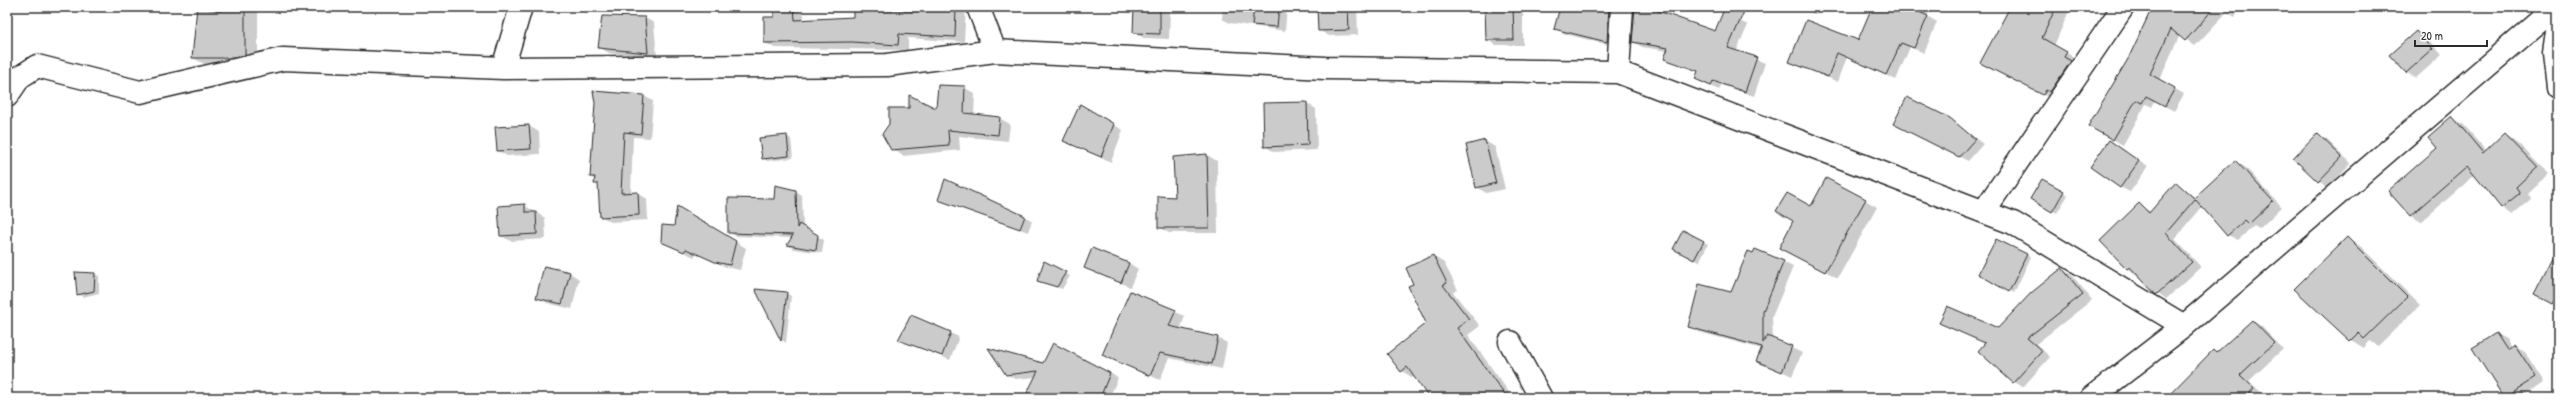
<svg xmlns="http://www.w3.org/2000/svg" width="2565" height="405" font-family="'Patrick Hand',sans-serif">
  <rect width="100%" height="100%" fill="#fff"/>
  <filter id="ink" filterUnits="userSpaceOnUse"><feTurbulence type="fractalNoise" baseFrequency=".025" numOctaves="2"/><feDisplacementMap in="SourceGraphic" scale="8" xChannelSelector="R" yChannelSelector="G"/><feConvolveMatrix kernelMatrix="1 2 1 2 8 2 1 2 1" color-interpolation-filters="sRGB"/></filter>
  <g filter="url(#ink)">
    <path fill="#0003" d="M223,7H249L258,12V62L248,65H206L193,58Z
      M921,7H966L964,42L908,38V50L775,48L765,43L775,17V8H794L804,14V21L921,12Z
      M1135,7H1164L1170,10L1169,39L1144,38L1134,33Z
      M1223,7H1287L1285,31L1230,23L1222,19Z
      M1318,7H1357L1358,35L1329,36L1319,30Z
      M1486,7H1523V45H1496L1487,40Z
      M1561,7H1611L1619,12L1617,47L1565,34L1556,29Z
      M1637,7H1644L1716,32L1740,21L1748,25L1736,52L1765,63L1754,96L1721,85L1719,90L1705,84L1696,79L1699,72L1665,58L1668,51L1642,47L1633,42Z
      M1797,7H1818L1815,14Z
      M1873,7H1931L1927,16L1937,22L1924,53L1910,47L1896,80L1847,57L1838,82L1790,62L1859,41Z
      M2023,7H2062L2069,11L2054,46L2079,60L2056,101L1981,63Z
      M2152,7H2241L2235,17L2227,12L2195,46L2180,35L2159,80L2184,94L2174,111L2155,101L2152,107L2146,104L2123,145L2090,126L2129,59Z
      M645,18L654,23L657,58L609,53L600,48Z
      M2416,32L2426,37L2442,55L2416,78L2406,72Z
      M964,87L975,94L974,115L999,118L1010,124L1008,141L959,136L960,150L903,156L892,149Z
      M644,96L653,101L650,138L633,137L631,194L638,193L647,199L648,220L611,222L601,216L600,185L591,177Z
      M1307,103L1316,109L1317,150L1274,152L1265,146Z
      M1081,106L1123,130L1111,162L1064,140Z
      M2452,118L2463,124L2487,151L2505,134L2516,141L2548,174L2527,194L2531,199L2513,214L2502,207L2475,175L2421,222L2410,215Z
      M1951,120L1983,144L1968,161L1894,124Z
      M529,126L539,132L540,154L507,156L498,151Z
      M2317,135L2327,140L2351,163L2328,187L2318,181Z
      M787,136L791,139L793,158L767,161L763,158Z
      M1485,141L1495,147L1505,189L1486,193L1477,187Z
      M2118,147L2148,167L2130,192L2120,187Z
      M1207,155L1217,161L1218,233H1169L1159,227L1176,198Z
      M2235,162L2245,167L2282,207L2259,229L2254,226L2238,240L2228,235L2203,206L2175,239L2201,267L2166,299L2128,269L2101,241L2139,205L2151,212L2176,184L2196,198Z
      M2042,180L2068,195L2057,213L2031,199Z
      M796,191L802,195L803,227L824,240L822,253L794,249L788,245L792,238L735,236L729,232L775,200Z
      M939,199L1025,216L1032,221L1028,232Z
      M1865,200L1877,207L1838,278L1793,254L1811,208Z
      M524,205L545,218L546,239L511,241L501,236Z
      M687,213L746,248L740,270L726,267L696,253L694,257L662,241Z
      M1683,231L1708,244L1699,262L1674,248Z
      M2347,239L2360,246L2420,305L2378,346L2370,341L2364,348L2351,340Z
      M2027,255L2031,257L2014,293L1980,274Z
      M1433,256L1444,263L1458,290L1453,292L1480,326L1468,335L1511,395L1506,398H1430L1415,376L1413,378L1402,371L1427,324L1415,284Z
      M1783,262L1793,267L1772,317L1773,339L1802,353L1792,376L1757,360L1762,349L1699,332L1689,327L1732,293Z
      M1045,263L1070,276L1062,289L1038,281Z
      M1129,263L1138,269L1130,287L1085,267Z
      M2062,269L2072,275L2092,300L2036,344L2050,357L2023,387L2013,382L1986,343L1950,328L1999,330Z
      M2558,271V307L2544,300Z
      M570,273L579,279L572,309L547,303L537,297Z
      M95,274L99,276V293L83,297L78,294Z
      M757,290L786,293L791,296L786,343L782,340Z
      M1131,293L1185,316L1180,330L1218,338L1227,343L1222,369L1169,358L1160,380L1104,355Z
      M911,316L959,337L950,360L899,339Z
      M2252,321L2261,326L2283,349L2249,381L2263,394L2260,398H2169Z
      M2496,334L2506,339L2511,348L2515,346L2525,351L2545,382L2521,398L2505,397Z
      M1043,364L1110,373L1118,378L1109,398H1039L1037,377L1015,379L1007,374Z"/>
    <path fill="#cbcbcb" stroke="#2b2b2b" d="M197,7L221,11L222,7H245V55L234,58H192Z
      M774,7H794L795,20L853,17V9L920,11V7H956L955,37L899,34L898,45L852,42L764,43V17H774Z
      M1134,7H1160V34L1133,33Z
      M1254,7H1279L1277,27L1252,25Z
      M1317,7H1348L1349,30L1318,31Z
      M1485,7H1513L1514,40H1486Z
      M1560,7H1609L1607,42L1554,29Z
      M1635,7H1647L1715,31L1725,7H1746L1728,48L1757,57L1745,92L1713,81L1711,86L1695,79L1698,71L1664,59L1668,48L1632,42Z
      M1872,7H1908L1928,16L1914,48L1901,43L1886,75L1837,53L1828,77L1789,62L1806,20L1858,40Z
      M2010,7H2056L2042,38L2067,52L2064,57L2071,61L2050,92L2046,90L2043,95L1980,63Z
      M2144,7H2215L2185,41L2171,29L2150,74L2175,88L2165,106L2146,96L2142,103L2136,100L2113,140L2088,126L2128,59L2150,12Z
      M602,16L645,17L648,53L598,48Z
      M2416,31L2433,49L2406,73L2389,55Z
      M938,85L965,86L964,113L1000,117L998,135L948,130L949,145L891,150L882,134L889,124V108H909V95L936,108Z
      M593,91L644,95L641,134L624,132L621,193L638,192L639,215L600,217L598,184H594L595,177H590L595,103Z
      M1907,97L1950,118L1975,139L1959,157L1893,124Z
      M1307,102L1308,145L1264,147L1263,103Z
      M1080,104L1114,124L1101,157L1063,141Z
      M2452,116L2483,153L2504,133L2537,167L2516,187L2520,193L2501,208L2467,166L2410,216L2388,191L2437,148L2428,137Z
      M529,125L531,149L497,151L495,127Z
      M2317,133L2342,157L2318,182L2293,158Z
      M787,135L789,156L762,159L759,138Z
      M1485,140L1496,183L1476,188L1466,145Z
      M2109,140L2139,161L2120,188L2090,167Z
      M1207,154L1209,228H1158V196L1175,197L1173,157Z
      M2235,160L2273,201L2249,224L2245,220L2227,236L2195,199L2166,233L2192,262L2156,295L2130,267L2127,269L2100,241L2139,203L2149,213L2176,182L2194,198Z
      M1826,178L1866,199L1825,272L1779,248L1793,221L1776,211L1787,193L1811,206Z
      M945,179L1025,216L1020,229L938,200Z
      M2042,179L2064,191L2052,212L2030,199Z
      M775,185L796,190L797,228L799,224L818,235L816,250L787,245L793,235L728,233V198L774,199Z
      M525,204V212H536L537,234L500,236L498,206Z
      M677,206L736,241L730,265L715,262L686,249L684,252L661,242L662,225L674,226Z
      M1683,230L1704,241L1694,260L1673,249Z
      M2347,237L2407,297L2364,339L2358,333L2350,341L2294,289Z
      M1996,239L2027,254L2009,292L1978,274Z
      M1092,248L1129,263L1121,283L1084,268Z
      M1755,249L1784,261L1763,311V343L1767,336L1792,346L1782,372L1756,361L1762,347L1688,327L1699,284L1731,292L1748,251L1753,253Z
      M2558,249V292L2551,304L2534,295Z
      M1433,255L1447,283L1443,285L1469,319L1457,328L1507,398H1429L1407,367L1401,372L1387,354L1426,323L1408,286L1413,284L1406,268Z
      M1044,261L1066,272L1057,287L1037,281Z
      M544,266L570,272L562,304L536,298Z
      M2062,268L2083,294L2027,338L2042,351L2013,383L1978,351L1985,343L1939,323L1947,306L1998,328L2031,293Z
      M75,272L95,273L94,291L77,295Z
      M755,289L787,292L781,341Z
      M1130,291L1176,310L1169,326L1218,337L1212,364L1160,353L1150,376L1102,355Z
      M911,315L951,332L942,356L898,340Z
      M2252,320L2274,343L2240,375L2254,388L2245,398H2166L2213,350L2216,353Z
      M2496,333L2507,350L2515,345L2536,377L2504,398L2472,348Z
      M1053,343L1110,373L1100,398H1039L1027,393L1038,371L1006,375L988,348L1043,363Z"/>
    <g fill="none" stroke-linecap="round" stroke-linejoin="round">
      <g stroke="#2b2b2b" stroke-width="25">
        <path id="street" d="M978,7L995,51L1325,68L1618,72L2013,223L2184,326
          M2558,25L2554,53L2558,88
          M503,68L521,7
          M1618,72L1622,7
          M7,96L20,77L37,66L140,92L283,59L503,68L887,65L995,51
          M1984,211L2123,7
          M1510,342L1541,398
          M2091,398L2184,326L2556,7"/>
      </g>
      <use href="#street" stroke="#fff" stroke-width="22"/>
    </g>
  </g>
  <rect width="2565" height="405" fill="none" stroke="#fff" stroke-width="24"/>
  <rect x="12" y="12" width="2541" height="381" fill="none" stroke="#2b2b2b" stroke-width="1.5" filter="url(#ink)"/>
  <path d="M2415 40v6h72v-6" fill="none" stroke="#2b2b2b" stroke-width="2"/>
  <text x="2421" y="40" font-size="12" fill="#2b2b2b" stroke="#ffffff" stroke-width="3" paint-order="stroke">20 m</text>
</svg>
